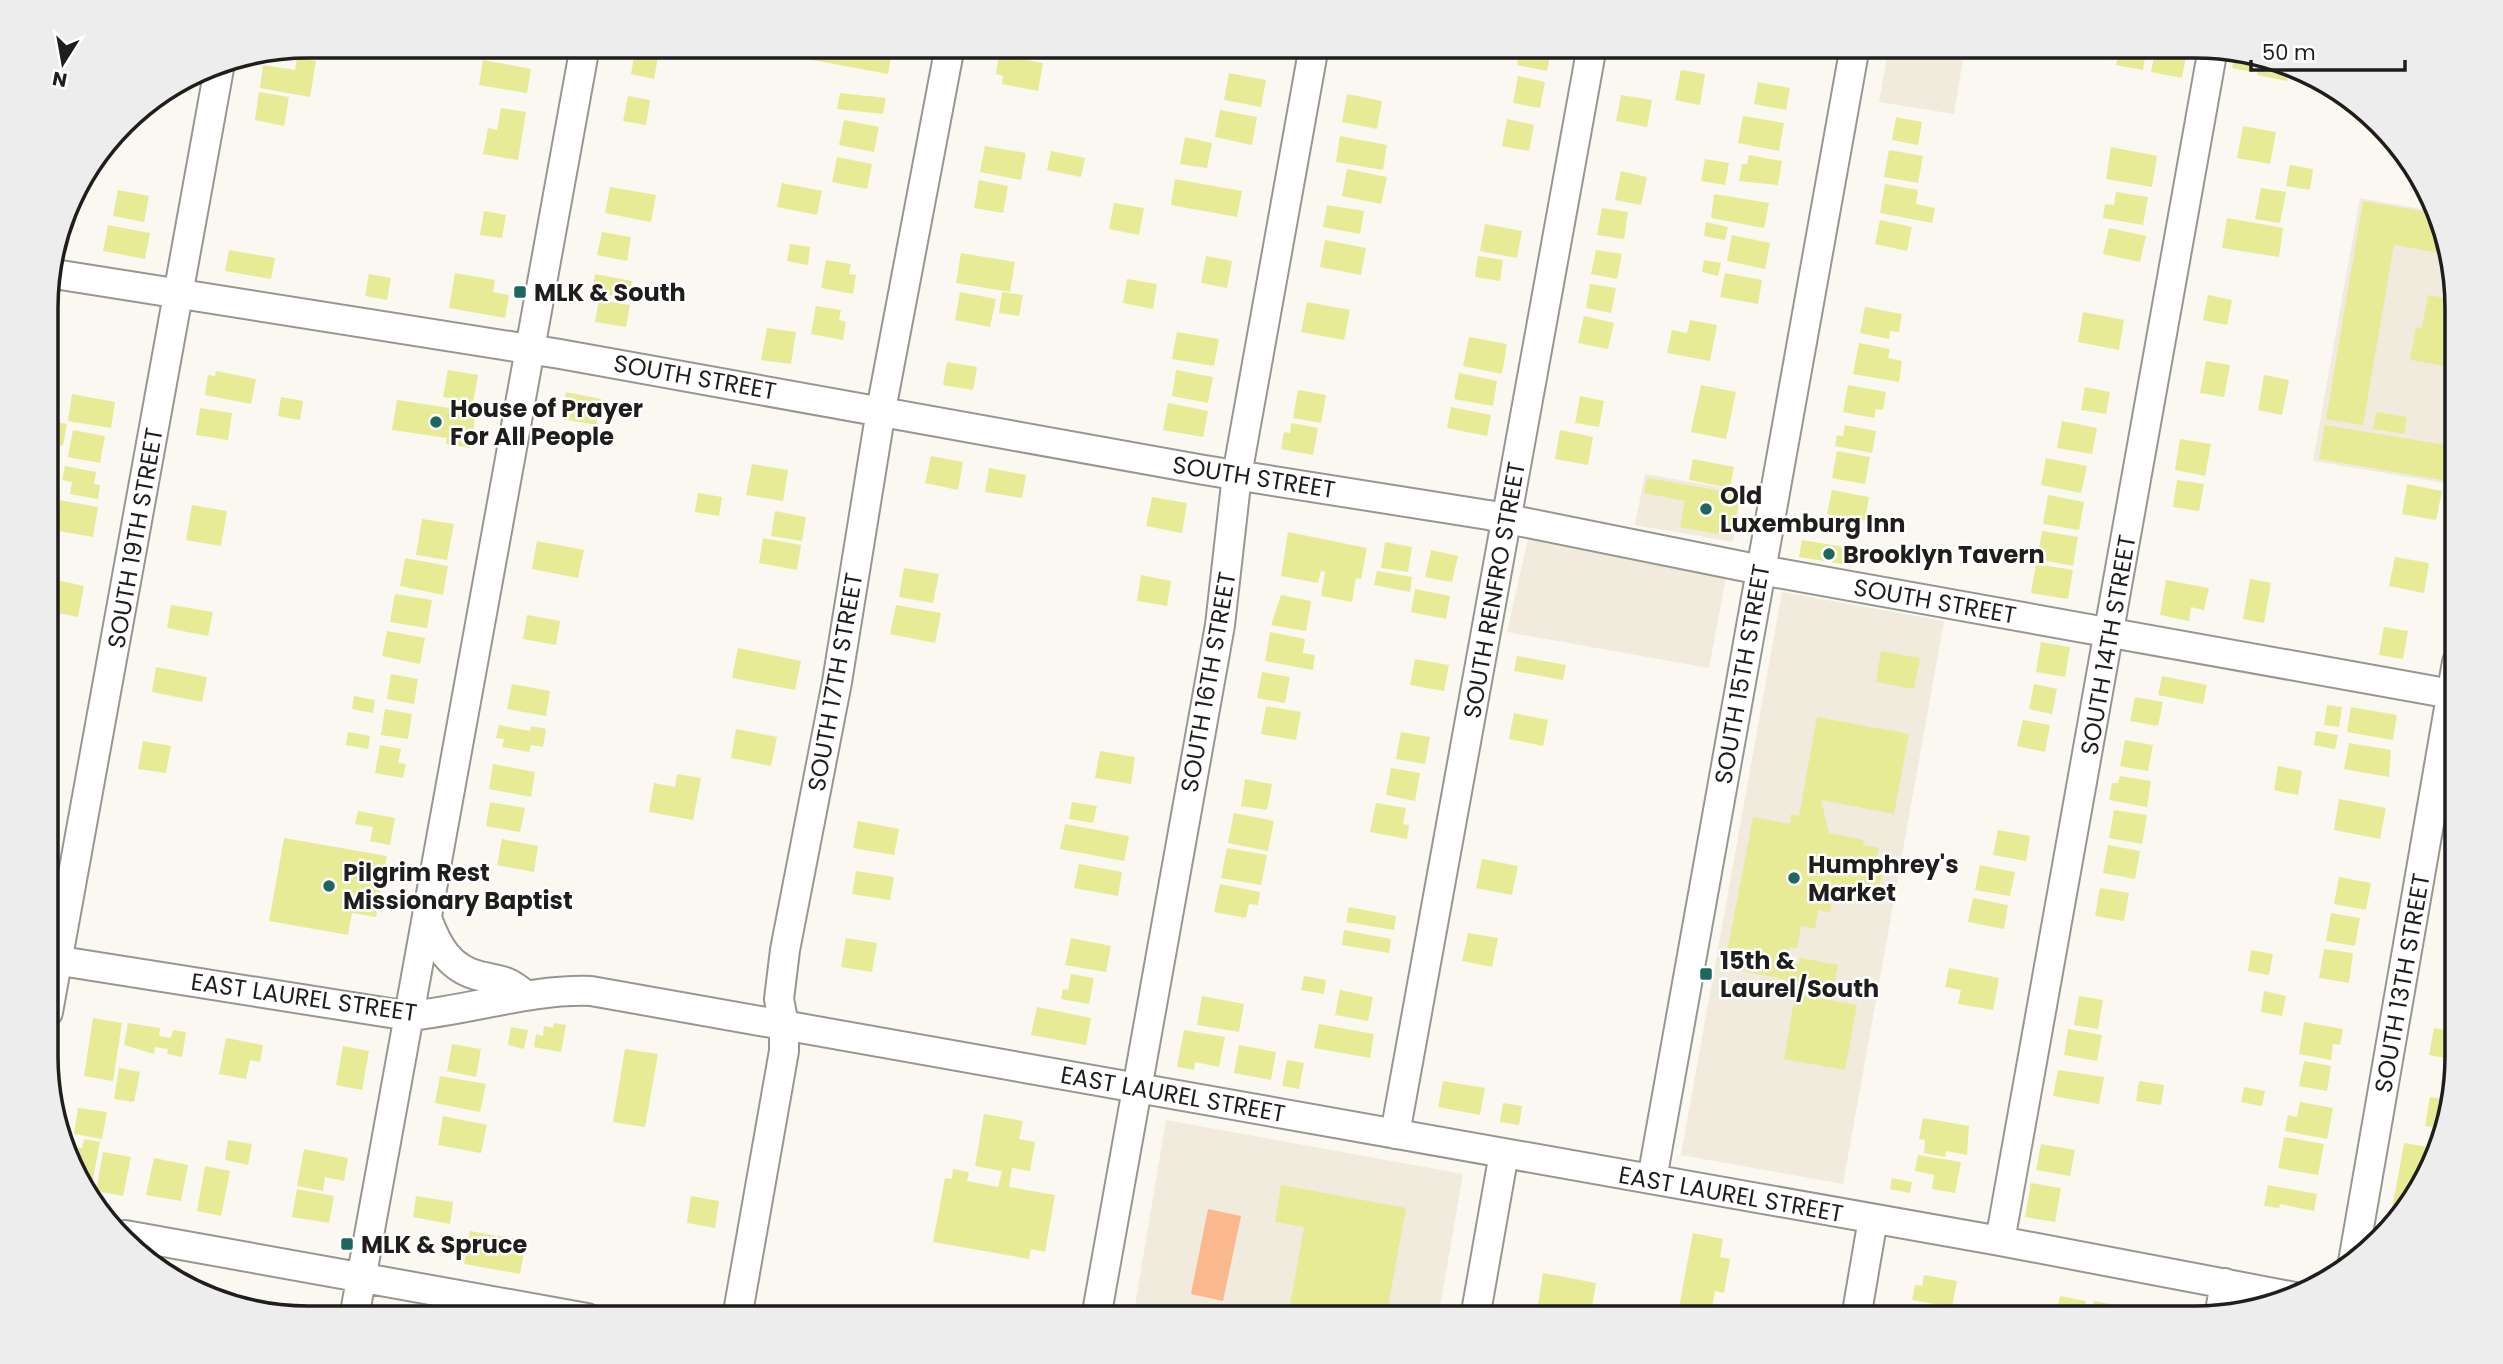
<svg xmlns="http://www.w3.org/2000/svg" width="2503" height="1364" font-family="Poppins,sans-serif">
  <rect width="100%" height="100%" fill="#faf8f1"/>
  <path fill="#f0ebdd" d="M1889,46H1965L1954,114L1879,102Z
    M2360,198L2438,212L2444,224L2457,290V485L2313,461Z
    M1645,474L1742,491L1733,542L1635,525Z
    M1528,539L1726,577L1709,668L1507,632Z
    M1782,592L1944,621L1843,1184L1681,1155Z
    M1166,1120L1463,1174L1438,1318H1133Z"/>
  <path fill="#f9b98d" d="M1208,1209L1241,1216L1223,1301L1191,1294Z"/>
  <path fill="#e7eb96" d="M494,46H535L533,58L493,51Z
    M636,46H660L654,79L631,74Z
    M782,46H893L888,74L780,54Z
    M1355,46H1405L1403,58L1354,49Z
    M1508,46H1552L1547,71L1517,65L1519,52L1507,49Z
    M1632,46H1659L1656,59L1631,55Z
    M1974,46H2015L2014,53L1992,48L1991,53L1973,49Z
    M2089,46H2116L2114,60L2087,55Z
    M2120,46H2147L2143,70L2116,65Z
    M2156,46H2188L2182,78L2151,72Z
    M2236,51L2256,53L2252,72L2232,68Z
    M2261,54L2290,65L2287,81L2257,75Z
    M999,55L1043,63L1038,91L1002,84L1003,76L996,74Z
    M297,58L316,61L310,97L260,88L263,65L295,70Z
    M483,60L531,69L527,93L479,85Z
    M1681,70L1705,74L1700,105L1675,100Z
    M1229,73L1266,80L1261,107L1224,100Z
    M1518,76L1545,82L1540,108L1513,103Z
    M1758,82L1790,88L1786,110L1754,104Z
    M259,92L289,97L284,126L255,120Z
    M840,93L886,98L883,114L837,109Z
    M1347,94L1382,101L1377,129L1342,122Z
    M1621,95L1652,100L1647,127L1616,121Z
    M628,96L650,100L646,125L623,121Z
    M501,108L526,112L518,160L483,154L488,128L497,130Z
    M1220,110L1257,117L1252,145L1215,137Z
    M1743,116L1784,123L1779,151L1738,143Z
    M1896,117L1922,122L1918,145L1892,140Z
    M1507,119L1534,125L1529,151L1502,146Z
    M844,120L879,127L874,152L839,145Z
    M2243,126L2276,132L2270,164L2237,158Z
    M1340,136L1387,145L1383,170L1336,162Z
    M1185,137L1212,143L1207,168L1180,164Z
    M985,146L1026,153L1021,180L980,172Z
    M2111,147L2157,156L2152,187L2106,179Z
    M1889,150L1923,156L1918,183L1884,177Z
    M1051,151L1085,158L1081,177L1047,170Z
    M1749,155L1782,161L1778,185L1739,181L1742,164H1747Z
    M837,157L872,164L867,189L832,182Z
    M1705,159L1729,163L1725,185L1701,181Z
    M2290,165L2313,169L2310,190L2286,186Z
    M1347,169L1387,177L1381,204L1342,196Z
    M1621,171L1647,177L1641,205L1615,200Z
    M1175,179L1242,191L1237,217L1171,205Z
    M979,180L1008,186L1003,213L974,208Z
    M782,183L822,191L817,215L777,207Z
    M1885,184L1918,190L1916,204L1935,208L1932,223L1880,213Z
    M610,187L656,195L651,222L605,213Z
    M2261,188L2286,192L2280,223L2255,219Z
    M118,190L149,196L144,222L113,216Z
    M2116,192L2148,197L2143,225L2103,218L2105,204L2114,205Z
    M1714,194L1769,203L1764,228L1711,218Z
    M2363,201L2439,214L2450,255L2394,245L2363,425L2326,419Z
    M1114,203L1144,208L1139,235L1109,229Z
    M1327,205L1364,211L1360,234L1323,227Z
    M1602,208L1628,212L1624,239L1597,235Z
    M484,211L506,215L502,238L480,235Z
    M2227,218L2283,228L2279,257L2222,248Z
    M1880,220L1912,227L1907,251L1875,244Z
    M1706,222L1728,227L1725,240L1704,236Z
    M1485,224L1522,231L1517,258L1480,251Z
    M108,225L150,233L145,259L103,251Z
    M2109,228L2146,236L2140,262L2103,254Z
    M602,232L631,237L627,261L597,255Z
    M1732,235L1770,243L1765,269L1727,261Z
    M1325,240L1366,248L1361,275L1320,267Z
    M790,244L810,247L808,265L787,261Z
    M229,250L275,258L271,279L225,271Z
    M1596,250L1622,254L1617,279L1591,274Z
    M961,253L1015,262L1010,292L956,283Z
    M1206,256L1232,261L1227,288L1201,283Z
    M1478,256L1503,260L1500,281L1475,277Z
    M826,260L851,264L849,274L856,275L853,294L821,288Z
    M1704,260L1721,263L1718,276L1702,272Z
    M455,273L495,280L493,292L509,295L505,318L449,308Z
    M1725,273L1762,280L1758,304L1720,297Z
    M369,274L391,278L387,300L365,296Z
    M595,274L632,281L629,299L592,292Z
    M1127,279L1157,284L1153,309L1123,303Z
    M1590,284L1616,288L1611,313L1586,308Z
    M960,292L996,299L990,327L955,320Z
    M1002,292L1023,295L1019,316L999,313Z
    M2208,295L2232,300L2227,325L2203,320Z
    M2428,295L2457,300V368L2410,360L2416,327L2422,328Z
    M599,300L630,305L626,327L595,322Z
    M1307,302L1350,310L1344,340L1301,332Z
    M816,306L841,310L839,320L846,322L843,340L811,334Z
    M1865,307L1902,314L1899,332L1890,331L1889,339L1860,333Z
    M2083,312L2124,320L2119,350L2078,342Z
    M1584,316L1614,323L1608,349L1578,343Z
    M1690,320L1717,325L1710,361L1667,353L1672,330L1687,333Z
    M767,328L796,332L791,364L761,360Z
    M1177,332L1219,339L1214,366L1172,359Z
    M1469,337L1507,344L1502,374L1463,366Z
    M1859,343L1890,349L1888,358L1902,361L1899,382L1853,374Z
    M2206,361L2230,365L2224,397L2200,393Z
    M947,362L977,367L973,390L943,385Z
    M448,370L478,375L473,403L443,397Z
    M1176,370L1213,377L1208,403L1172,396Z
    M216,371L256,379L251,404L205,395L208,375L215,376Z
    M1459,373L1497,381L1493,406L1454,399Z
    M2264,375L2289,380L2282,415L2258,410Z
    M1701,385L1736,392L1726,439L1691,432Z
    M1848,385L1886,392L1883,410L1876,409L1874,418L1843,412Z
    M2085,387L2110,392L2106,414L2081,410Z
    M1298,390L1326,395L1321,423L1293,418Z
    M566,392L601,399L596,425L561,419Z
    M72,394L115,402L111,428L68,421Z
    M1580,396L1604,401L1599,427L1575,423Z
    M281,397L303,401L300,420L278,416Z
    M397,400L476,412L470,448L446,444L447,438L392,430Z
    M1168,403L1208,411L1203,437L1163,430Z
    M1451,407L1491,415L1487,436L1447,428Z
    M200,408L232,413L228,440L196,435Z
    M2376,412L2407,417L2404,434L2373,429Z
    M48,420L67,424L63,446L48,443Z
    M2062,421L2097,428L2092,454L2057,448Z
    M1291,423L1318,428L1313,455L1281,449L1284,432L1290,433Z
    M1845,425L1876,431L1872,453L1835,446L1837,435L1843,436Z
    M2325,425L2457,447L2454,482L2319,459Z
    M73,430L105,436L100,463L68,457Z
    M1560,430L1593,437L1588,465L1555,459Z
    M2180,439L2211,444L2205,476L2175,470Z
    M1837,451L1870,457L1865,484L1832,478Z
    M931,456L963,462L958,490L925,483Z
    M2046,458L2087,466L2081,493L2041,485Z
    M1693,459L1734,467L1730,488L1689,480Z
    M752,464L788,470L783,501L746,495Z
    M65,466L96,472L94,484L100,485L98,499L70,494L72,482L62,480Z
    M989,468L1026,475L1022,498L985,492Z
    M1647,478L1740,494L1733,532L1728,536L1680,527L1685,501L1644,493Z
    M2177,480L2204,484L2199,511L2173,507Z
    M2407,484L2442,491L2436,520L2402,514Z
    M1832,490L1869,497L1865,521L1827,514Z
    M698,493L722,497L719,516L695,512Z
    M2048,495L2084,502L2079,530L2043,524Z
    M1152,497L1187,503L1182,533L1146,526Z
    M54,499L98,507L93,537L48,529Z
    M192,505L227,511L221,546L186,540Z
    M775,511L806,517L802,541L771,536Z
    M422,519L454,524L447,560L416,555Z
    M2042,531L2078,537L2073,566L2037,559Z
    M1288,532L1367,548L1361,579L1356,578L1352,602L1321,596L1325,572L1321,571L1318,583L1281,576Z
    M763,538L801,545L797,570L759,563Z
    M1802,540L1857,549L1854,566L1799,557Z
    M537,541L584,550L578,578L532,569Z
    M1385,542L1412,547L1408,572L1381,568Z
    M1431,550L1458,556L1452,582L1425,577Z
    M2395,557L2429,563L2424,593L2389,586Z
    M405,558L448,566L443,595L400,586Z
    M2036,564L2073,570L2068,599L2031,593Z
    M904,568L939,574L933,603L899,597Z
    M1377,571L1412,577L1410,592L1374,585Z
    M1141,575L1171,581L1167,606L1137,601Z
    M48,578L84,586L78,617L48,611Z
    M2250,579L2271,583L2264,623L2243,619Z
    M2166,580L2209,588L2204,610L2191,607L2189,621L2160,615Z
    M1415,589L1450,596L1446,619L1411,612Z
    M395,594L432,600L427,628L390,622Z
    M1281,595L1311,601L1306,631L1271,625Z
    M171,605L213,612L208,636L167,628Z
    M896,605L941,613L935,643L890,634Z
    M527,615L560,621L556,645L523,639Z
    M2384,627L2408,631L2403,659L2379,655Z
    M387,631L425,638L420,664L382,656Z
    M1270,632L1305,639L1303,653L1315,655L1313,670L1265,661Z
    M2041,642L2070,647L2065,677L2036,672Z
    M738,648L801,661L795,690L732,678Z
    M1881,651L1920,658L1914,689L1876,682Z
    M1517,656L1566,665L1563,680L1514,671Z
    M1415,659L1449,665L1444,691L1410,685Z
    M156,667L207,677L202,702L152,692Z
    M1262,672L1290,677L1285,703L1257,698Z
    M391,674L418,679L414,704L387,699Z
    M2162,676L2207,685L2203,704L2158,695Z
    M512,684L550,691L546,716L507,709Z
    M2034,684L2057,689L2052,714L2029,709Z
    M354,696L375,700L373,713L352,709Z
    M2135,697L2163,702L2158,726L2130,721Z
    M2327,705L2342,707L2339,727L2324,725Z
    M1266,706L1301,712L1296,740L1261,734Z
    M2351,707L2397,715L2393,740L2347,732Z
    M385,709L412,714L408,739L381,735Z
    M1514,713L1548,720L1543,746L1509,739Z
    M1817,717L1909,734L1894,814L1821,800L1829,833L1864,840L1863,845L1879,848L1876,863L1884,864L1876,903L1833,895L1830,912L1818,910L1815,929L1801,926L1797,948L1790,947L1787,961L1799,964L1800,958L1838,965L1833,988L1724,968L1753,817L1790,824L1791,814L1799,816Z
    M2023,720L2050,725L2045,752L2017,746Z
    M499,725L530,731L531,726L546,729L543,747L531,745L529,752L502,747L504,739L496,738Z
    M736,729L777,737L771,766L731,758Z
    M2316,731L2338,735L2335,749L2314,745Z
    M48,732L53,733L49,757H48Z
    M348,732L370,736L368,749L346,745Z
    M1401,732L1430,737L1425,764L1396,759Z
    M2125,740L2153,745L2148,771L2120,766Z
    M143,741L171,746L166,773L138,769Z
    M2349,743L2391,750L2389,777L2344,769Z
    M380,745L401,749L398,763L406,764L403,778L375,773Z
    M1100,751L1135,757L1131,784L1095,778Z
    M493,764L535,772L531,797L489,789Z
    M2278,766L2302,771L2298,795L2274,790Z
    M1391,768L1420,773L1415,801L1386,795Z
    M677,774L701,778L693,820L649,812L654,783L675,787Z
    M2120,776L2151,781L2147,807L2109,800L2112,783H2118Z
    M1245,779L1272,784L1267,810L1241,806Z
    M2339,799L2386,808L2380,839L2334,830Z
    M490,802L525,808L520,832L486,826Z
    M1072,802L1097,806L1093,823L1069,819Z
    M1376,803L1406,808L1403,824L1409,825L1407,839L1370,832Z
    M2114,810L2147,815L2142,844L2109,838Z
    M358,811L395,818L390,845L370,841L373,827L355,824Z
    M1234,813L1274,821L1268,851L1228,843Z
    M858,821L899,829L894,855L853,848Z
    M1065,824L1129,836L1124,861L1060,849Z
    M1998,830L2030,836L2026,861L1993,855Z
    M284,838L387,856L376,917L352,913L348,935L269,921Z
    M502,839L538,846L534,872L497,865Z
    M2108,845L2140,851L2135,879L2103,873Z
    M1227,848L1267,855L1261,885L1221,878Z
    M1482,859L1518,866L1512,895L1476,888Z
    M1079,864L1122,872L1118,896L1074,888Z
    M1980,865L2015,872L2010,896L1975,890Z
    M856,871L894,877L890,900L852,894Z
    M2339,877L2371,883L2366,910L2334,904Z
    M1220,884L1260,892L1258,905L1249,904L1246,918L1214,912Z
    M2100,888L2129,893L2124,921L2095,916Z
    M1973,898L2008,905L2004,929L1968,922Z
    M1349,907L1396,916L1394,930L1346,922Z
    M2331,913L2360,918L2355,946L2326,941Z
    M1344,930L1391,939L1389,953L1342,945Z
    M1468,933L1498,938L1492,967L1462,961Z
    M846,938L877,943L872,972L841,967Z
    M1071,938L1111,946L1106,972L1065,965Z
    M2324,949L2353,953L2349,983L2319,978Z
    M2251,950L2273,954L2269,975L2248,971Z
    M1949,968L1999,978L1993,1010L1958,1004L1961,990L1945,987Z
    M1071,974L1094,978L1089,1004L1061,999L1063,989L1068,990Z
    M1304,976L1326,980L1324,994L1301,990Z
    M1340,990L1373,997L1368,1021L1335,1015Z
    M2450,990L2457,991V1023L2445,1021Z
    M2264,991L2286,996L2282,1016L2261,1012Z
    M1795,994L1857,1005L1845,1070L1784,1059Z
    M1202,996L1244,1004L1239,1032L1197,1025Z
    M2079,996L2103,1000L2098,1029L2074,1025Z
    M1037,1007L1091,1018L1086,1045L1031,1035Z
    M93,1018L122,1023L113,1081L84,1076Z
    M2304,1022L2343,1029L2340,1045L2333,1044L2331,1060L2299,1054Z
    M128,1023L160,1028L159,1036L171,1038L173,1030L186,1032L182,1057L167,1054L168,1049L155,1047L154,1054L124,1045Z
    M554,1023L566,1025L561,1052L534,1047L536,1034L543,1036L544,1026L553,1028Z
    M1319,1024L1374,1034L1370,1058L1314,1048Z
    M511,1027L528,1030L524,1049L508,1045Z
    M2434,1028L2457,1032V1060L2429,1055Z
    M2068,1029L2102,1035L2097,1061L2064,1055Z
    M1184,1030L1225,1037L1219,1067L1195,1062L1194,1070L1177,1067Z
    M226,1038L263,1045L260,1062L250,1060L246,1079L219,1074Z
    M452,1044L481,1049L476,1077L447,1071Z
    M1239,1045L1276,1052L1271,1080L1234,1073Z
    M343,1046L369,1051L362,1090L336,1085Z
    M625,1049L658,1054L645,1127L613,1122Z
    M1287,1060L1304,1063L1299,1089L1282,1086Z
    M2304,1061L2331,1066L2327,1091L2299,1086Z
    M119,1068L140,1072L134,1102L114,1099Z
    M2058,1070L2104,1077L2099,1104L2053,1096Z
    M440,1076L486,1084L480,1112L435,1103Z
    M1443,1081L1485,1088L1480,1115L1438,1107Z
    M2139,1081L2164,1085L2161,1105L2136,1101Z
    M2244,1087L2265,1091L2262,1106L2241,1102Z
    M2430,1097L2449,1100L2440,1128L2425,1126Z
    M2300,1102L2333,1108L2327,1139L2285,1131L2288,1115L2297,1117Z
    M1503,1103L1522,1106L1519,1125L1500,1122Z
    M78,1108L107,1112L102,1139L74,1134Z
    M984,1114L1023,1121L1019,1139L1035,1142L1030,1171L1012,1168L1009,1187L1055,1195L1045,1252L1031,1249L1029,1259L933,1242L945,1178L952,1179L953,1169L969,1172L967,1181L998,1187L1002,1171L975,1166Z
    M443,1116L487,1125L481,1153L438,1145Z
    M1923,1118L1969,1126L1967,1155L1946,1151L1945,1157L1924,1153L1925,1140L1919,1139Z
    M2284,1137L2324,1144L2318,1175L2278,1168Z
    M84,1139L100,1142L91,1189L84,1188L68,1146L82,1148Z
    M228,1140L252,1144L248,1165L225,1160Z
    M2404,1143L2434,1148L2423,1187L2396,1216L2391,1215Z
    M2041,1144L2075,1150L2070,1176L2036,1170Z
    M304,1149L348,1158L344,1181L325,1177L323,1191L297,1186Z
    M103,1152L131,1157L123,1196L96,1191Z
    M1918,1155L1961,1162L1955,1193L1932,1189L1934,1175L1915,1171Z
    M154,1158L188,1165L181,1201L146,1195Z
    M205,1166L230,1171L221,1216L197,1211Z
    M1892,1178L1912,1182L1910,1193L1890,1189Z
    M2031,1183L2061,1188L2055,1222L2025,1217Z
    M1281,1185L1406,1208L1386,1318H1257L1259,1306L1289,1311L1304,1227L1275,1222Z
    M2268,1185L2317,1194L2314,1211L2280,1204L2279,1208L2264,1206Z
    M297,1189L334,1196L329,1223L292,1217Z
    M416,1196L453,1202L450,1224L413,1217Z
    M691,1196L719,1201L715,1228L687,1223Z
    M470,1231L526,1241L520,1274L464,1264Z
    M1693,1233L1723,1239L1720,1257L1730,1259L1724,1293L1715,1291L1710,1318H1677Z
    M1543,1273L1596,1283L1590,1318L1537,1311Z
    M1924,1275L1957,1281L1952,1307L1912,1300L1915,1285L1922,1286Z
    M2060,1296L2086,1301L2083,1318H2056Z
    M2094,1301L2122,1306L2120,1318H2091Z
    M2130,1311L2158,1317L2157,1318H2129Z"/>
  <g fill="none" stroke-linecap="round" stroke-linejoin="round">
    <g stroke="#989690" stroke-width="32">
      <path id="minor" d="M48,273L560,354L1204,470L1488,515L1761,570L2457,695
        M427,918C437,945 449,969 480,976C501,981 506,979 524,994
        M48,959L409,1016C471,1010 529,989 591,991L2000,1241L2295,1297
        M48,1012L220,63
        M1395,1134L1592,46
        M1652,1179L1855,46
        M125,1235L587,1318
        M2000,1241L2213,48
        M2353,1262L2457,662
        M2219,1317L2225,1283
        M354,1318L585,46
        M737,1318L784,1051V1025L779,999L785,950L837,682L881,410L950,46
        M1096,1318L1220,625L1237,475L1314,46
        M1475,1318L1504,1153
        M1856,1318L1873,1219"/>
    </g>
    <use href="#minor" stroke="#fff" stroke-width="28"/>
  </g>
  <g fill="#1d675e" stroke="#fff" stroke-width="2.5">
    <rect x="513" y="285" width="14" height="14" rx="3.5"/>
    <circle cx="436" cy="422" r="7"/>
    <circle cx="1706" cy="509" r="7"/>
    <circle cx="1829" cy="554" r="7"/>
    <circle cx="1794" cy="878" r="7"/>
    <circle cx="329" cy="886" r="7"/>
    <rect x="1699" y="967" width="14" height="14" rx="3.5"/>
    <rect x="340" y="1237" width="14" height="14" rx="3.5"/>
  </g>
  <g text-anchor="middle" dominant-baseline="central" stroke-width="5" stroke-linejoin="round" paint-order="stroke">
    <g font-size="24" font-weight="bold" fill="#1f1e1c" stroke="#fff" text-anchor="start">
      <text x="534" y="292">MLK &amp; South</text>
      <text x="450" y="408">House of Prayer<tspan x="450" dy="28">For All People</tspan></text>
      <text x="1720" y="495">Old<tspan x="1720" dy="28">Luxemburg Inn</tspan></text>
      <text x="1843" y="554">Brooklyn Tavern</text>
      <text x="1808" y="864">Humphrey's<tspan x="1808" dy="28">Market</tspan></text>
      <text x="343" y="872">Pilgrim Rest<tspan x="343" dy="28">Missionary Baptist</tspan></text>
      <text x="1720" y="960">15th &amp;<tspan x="1720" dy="28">Laurel/South</tspan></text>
      <text x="361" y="1244">MLK &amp; Spruce</text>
    </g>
    <g font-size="24" fill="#1f1e1c" stroke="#fff">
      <text transform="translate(695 377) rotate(10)">SOUTH STREET</text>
      <text transform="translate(1254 477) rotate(9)">SOUTH STREET</text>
      <text transform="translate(135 538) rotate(-80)">SOUTH 19TH STREET</text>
      <text transform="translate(1494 590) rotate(-80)">SOUTH RENFRO STREET</text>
      <text transform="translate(1935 601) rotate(10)">SOUTH STREET</text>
      <text transform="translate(2108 645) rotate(-80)">SOUTH 14TH STREET</text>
      <text transform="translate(1742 674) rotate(-80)">SOUTH 15TH STREET</text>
      <text transform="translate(835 682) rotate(-80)">SOUTH 17TH STREET</text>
      <text transform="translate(1208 682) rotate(-80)">SOUTH 16TH STREET</text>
      <text transform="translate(2402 983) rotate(-80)">SOUTH 13TH STREET</text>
      <text transform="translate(304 997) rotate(8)">EAST LAUREL STREET</text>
      <text transform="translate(1173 1094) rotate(10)">EAST LAUREL STREET</text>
      <text transform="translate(1731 1194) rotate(10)">EAST LAUREL STREET</text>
    </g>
  </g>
  <path d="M0 0H2503V1364H0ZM308 58H2195A250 250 0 0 1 2445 308V1056A250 250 0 0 1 2195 1306H308A250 250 0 0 1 58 1056V308A250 250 0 0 1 308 58Z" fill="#ededed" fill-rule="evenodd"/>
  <path fill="none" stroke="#1f1e1c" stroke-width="3.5" d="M308 58H2195A250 250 0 0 1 2445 308V1056A250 250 0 0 1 2195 1306H308A250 250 0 0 1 58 1056V308A250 250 0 0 1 308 58Z"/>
  <g transform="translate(63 63) rotate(191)" stroke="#ffffff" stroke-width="5" paint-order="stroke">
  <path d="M0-5L12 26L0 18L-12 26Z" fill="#1f1e1c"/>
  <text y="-10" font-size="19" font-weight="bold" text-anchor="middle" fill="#1f1e1c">N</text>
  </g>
  <path d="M2251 60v10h154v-10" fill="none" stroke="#1f1e1c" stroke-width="3.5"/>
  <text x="2262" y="60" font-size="21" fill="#1f1e1c" stroke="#ffffff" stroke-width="5" paint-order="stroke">50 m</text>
</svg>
